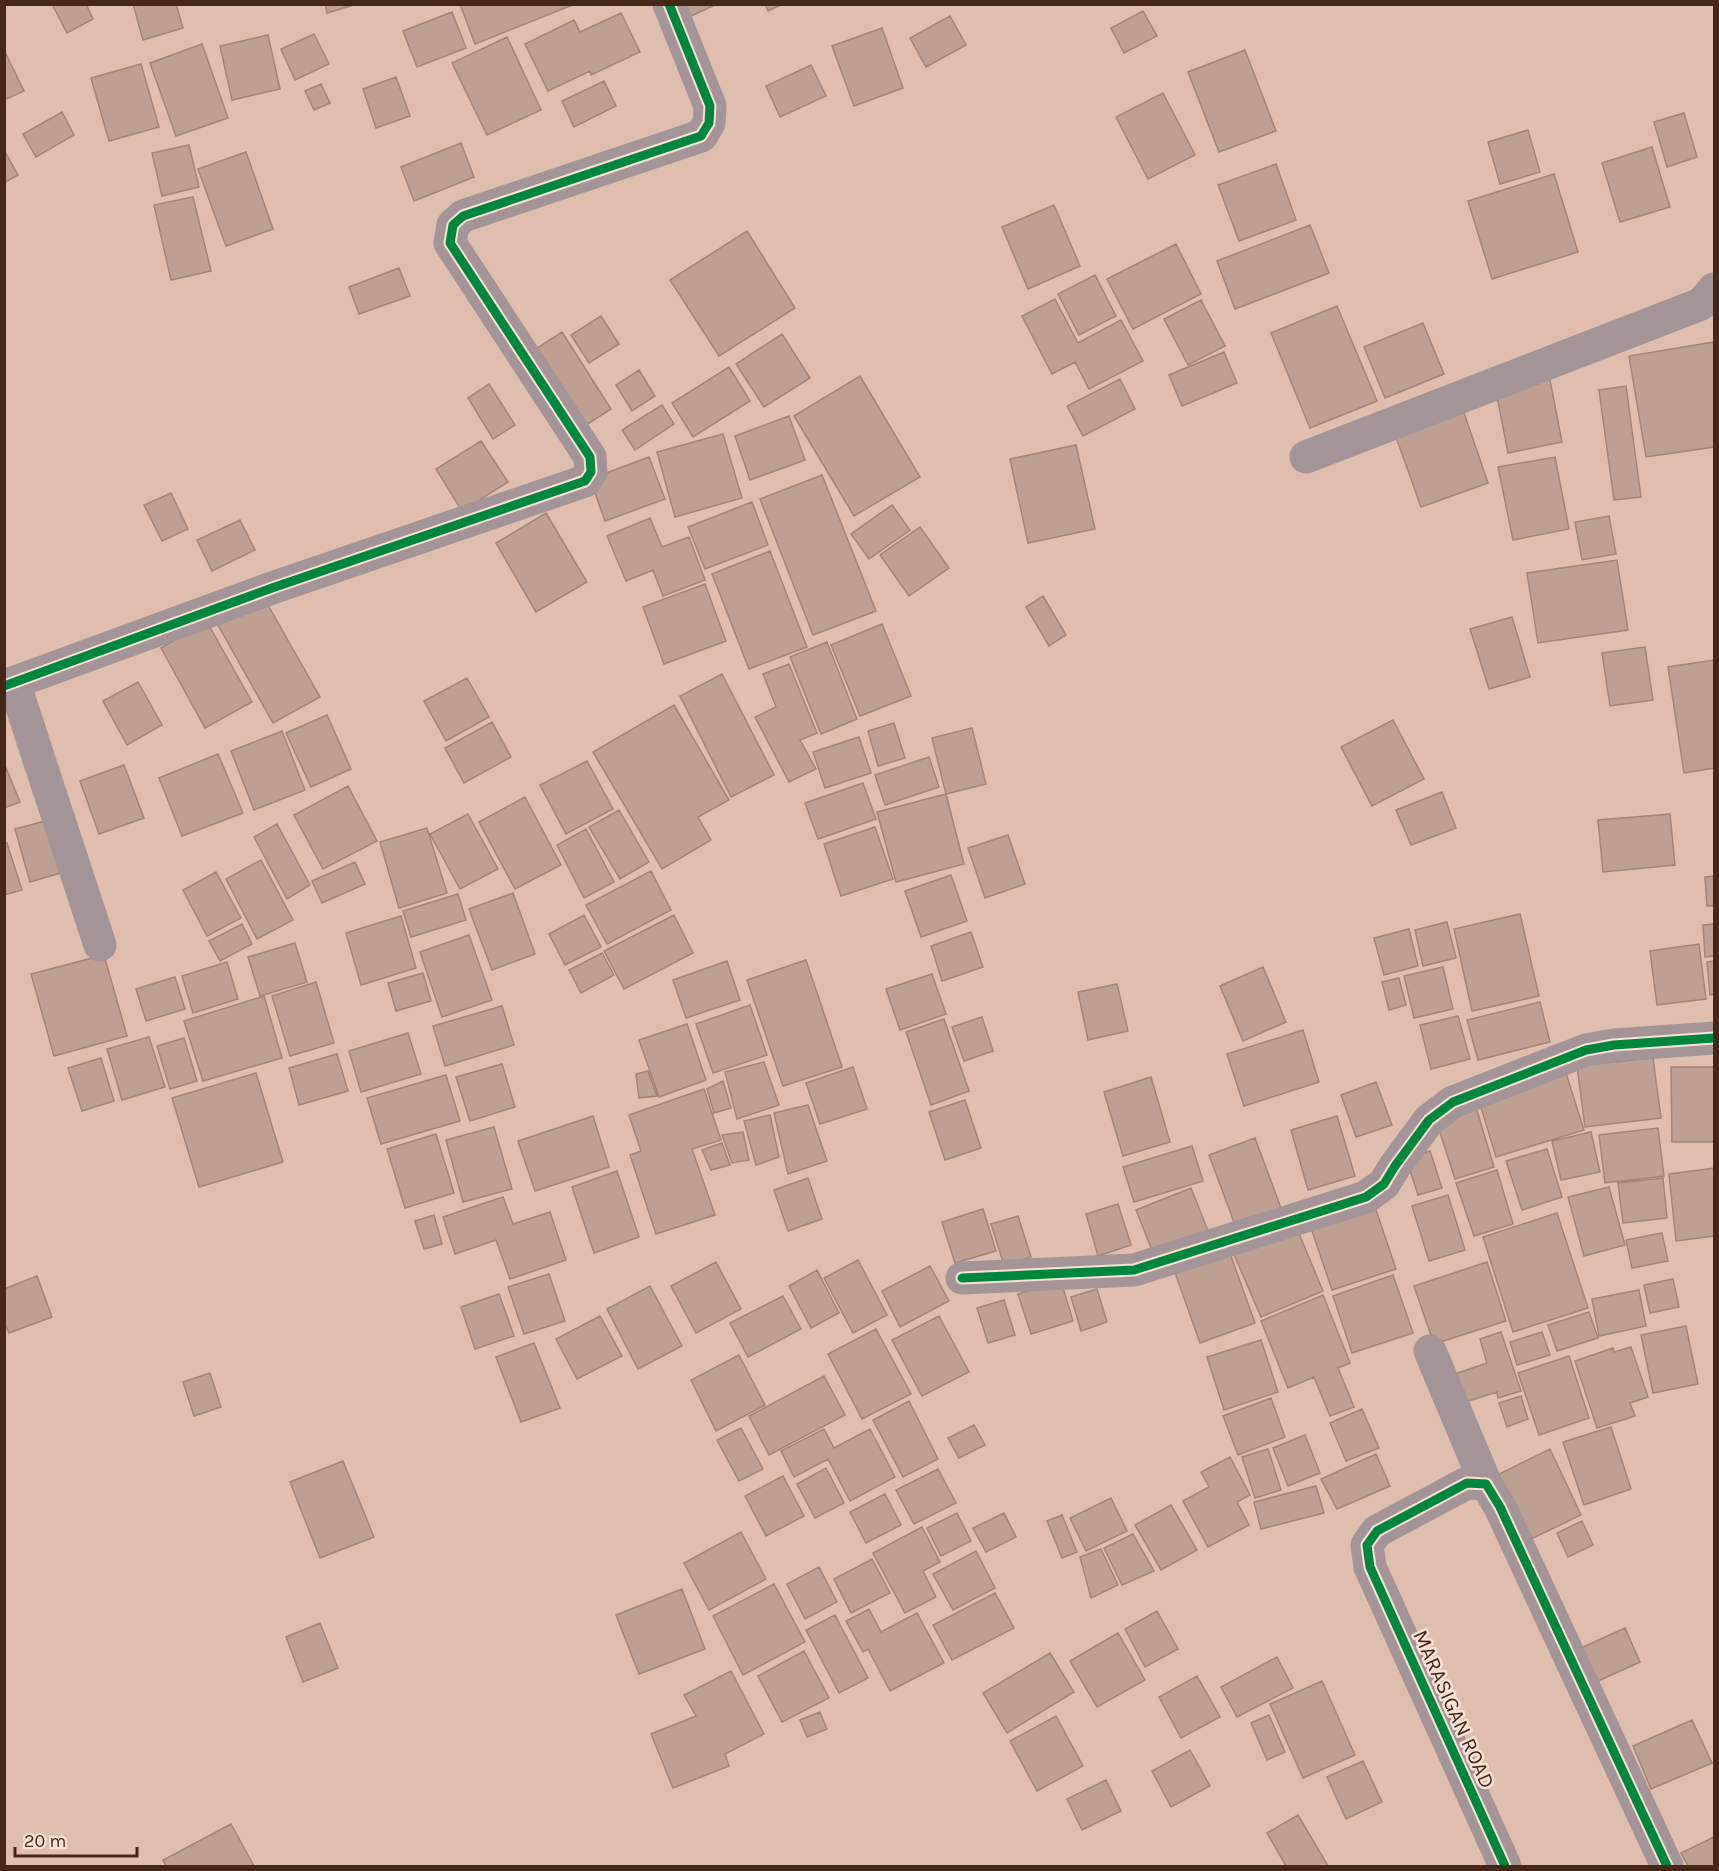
<svg xmlns="http://www.w3.org/2000/svg" width="1719" height="1871" font-family="Karla,sans-serif">
  <rect width="100%" height="100%" fill="#e0bead"/>
  <path fill="#bda091" stroke="#a28576" stroke-width="1.5" d="M52,4H86L93,19L67,33Z
    M133,4H176L183,28L143,40Z
    M325,4H357L327,13Z
    M460,4H575L475,44Z
    M684,4H717L689,17Z
    M765,4H783L768,11Z
    M1143,11L1157,36L1124,53L1111,28Z
    M452,12L466,48L417,67L403,31Z
    M621,13L640,52L591,75L590,71L548,91L525,44L574,20L580,32Z
    M950,16L966,45L926,67L910,38Z
    M882,28L903,88L854,106L832,46Z
    M314,34L329,64L295,80L281,49Z
    M268,35L280,89L232,100L220,46Z
    M507,37L541,110L487,135L452,63Z
    M202,44L228,118L176,136L150,63Z
    M4,50L24,91L4,100Z
    M1245,50L1276,131L1219,152L1188,72Z
    M141,64L159,127L109,141L91,78Z
    M811,65L826,96L780,117L766,86Z
    M396,77L410,116L376,128L363,89Z
    M604,81L616,106L574,127L562,101Z
    M321,84L330,103L314,110L305,91Z
    M1163,93L1195,155L1148,179L1116,117Z
    M62,112L74,135L36,157L23,134Z
    M1684,113L1697,157L1667,167L1654,122Z
    M1528,130L1540,172L1500,184L1488,142Z
    M461,143L474,177L414,201L401,167Z
    M189,145L199,187L162,196L152,153Z
    M1652,147L1670,207L1620,222L1602,163Z
    M4,150L18,175L4,183Z
    M246,152L273,229L226,246L198,169Z
    M1276,164L1296,220L1239,241L1218,185Z
    M1554,174L1578,252L1492,279L1468,201Z
    M193,197L211,271L171,280L154,205Z
    M1054,205L1080,266L1028,289L1002,227Z
    M1310,225L1329,273L1235,309L1217,261Z
    M747,231L795,308L719,356L670,280Z
    M1176,244L1201,294L1133,329L1107,279Z
    M399,268L410,296L359,314L349,287Z
    M1095,275L1116,316L1079,335L1058,294Z
    M1055,299L1078,343L1121,320L1143,361L1089,389L1075,362L1052,374L1022,316Z
    M1201,300L1225,346L1188,365L1164,319Z
    M1337,306L1377,401L1310,428L1271,333Z
    M601,316L619,344L589,363L571,335Z
    M1423,323L1444,374L1385,398L1364,347Z
    M562,332L611,409L580,429L531,352Z
    M782,334L810,378L764,407L736,364Z
    M1714,342V447L1646,457L1629,356Z
    M1224,352L1237,383L1182,406L1169,375Z
    M729,367L750,401L693,437L672,403Z
    M639,370L655,396L632,411L616,385Z
    M1549,375L1562,442L1508,453L1495,386Z
    M860,376L920,477L854,516L794,416Z
    M1120,379L1135,409L1083,436L1067,406Z
    M489,384L515,425L493,439L468,398Z
    M1626,386L1641,497L1614,500L1599,390Z
    M662,405L674,424L635,450L622,430Z
    M1464,413L1488,483L1421,507L1396,437Z
    M789,416L805,460L750,480L735,436Z
    M723,434L742,498L675,517L657,452Z
    M481,441L508,482L462,511L436,469Z
    M1076,445L1095,529L1028,543L1010,459Z
    M649,457L665,499L605,521L590,479Z
    M1555,457L1569,529L1513,540L1498,467Z
    M822,475L876,611L813,635L760,499Z
    M171,493L188,529L162,541L144,505Z
    M752,502L768,545L705,569L688,527Z
    M892,505L910,530L869,559L851,534Z
    M546,513L587,582L536,612L496,543Z
    M1609,516L1616,554L1582,560L1575,522Z
    M650,518L662,547L689,537L705,580L663,596L653,570L626,581L607,536Z
    M240,520L255,550L212,571L197,540Z
    M920,527L949,568L909,596L880,555Z
    M770,551L807,647L749,669L712,574Z
    M1617,560L1628,630L1538,643L1527,573Z
    M705,584L726,641L664,664L643,607Z
    M1043,596L1066,635L1049,646L1026,607Z
    M264,598L320,697L273,723L218,625Z
    M1512,617L1530,677L1489,689L1470,629Z
    M207,622L252,702L205,728L161,648Z
    M882,624L911,696L860,716L831,645Z
    M827,642L857,719L821,734L790,657Z
    M1645,647L1653,700L1610,706L1602,653Z
    M1714,660V768L1684,773L1668,667Z
    M789,664L817,733L800,740L816,769L789,782L755,717L776,707L763,674Z
    M722,674L774,775L731,797L680,696Z
    M467,678L489,717L446,741L424,701Z
    M138,682L162,725L127,745L103,701Z
    M674,705L729,800L698,817L711,840L662,869L593,752Z
    M327,715L351,769L311,787L286,733Z
    M1393,720L1424,779L1372,806L1341,747Z
    M492,722L511,757L464,783L445,748Z
    M894,723L905,758L878,766L868,731Z
    M972,728L986,784L946,794L932,738Z
    M282,731L305,790L254,810L231,751Z
    M859,737L871,773L825,788L813,752Z
    M218,754L243,813L182,836L159,778Z
    M929,757L939,787L885,805L875,775Z
    M587,761L613,809L566,834L540,785Z
    M4,763L20,802L4,808Z
    M124,765L144,818L99,834L80,781Z
    M863,783L876,819L818,839L805,803Z
    M348,786L377,841L323,869L294,815Z
    M1442,792L1456,828L1411,845L1396,810Z
    M946,794L964,864L896,882L877,812Z
    M525,797L561,865L515,889L479,822Z
    M619,810L649,862L620,879L589,827Z
    M468,814L498,869L460,889L430,834Z
    M1670,814L1675,865L1603,872L1598,820Z
    M49,820L64,872L30,882L15,829Z
    M277,824L310,885L287,899L254,837Z
    M875,827L893,879L841,896L824,844Z
    M427,828L447,893L399,908L380,842Z
    M586,829L614,882L584,898L557,845Z
    M1008,835L1025,884L985,898L968,848Z
    M7,843L22,890L4,895V844Z
    M261,860L293,920L257,939L226,879Z
    M355,862L365,884L322,903L312,881Z
    M651,871L671,910L607,944L586,905Z
    M216,872L241,918L207,936L183,890Z
    M951,875L967,921L921,937L905,891Z
    M1714,876V906H1707L1705,877Z
    M513,893L535,954L492,970L469,909Z
    M458,894L466,920L411,937L403,911Z
    M1520,914L1539,996L1472,1011L1454,929Z
    M584,915L601,947L565,965L549,934Z
    M674,915L693,953L624,989L604,951Z
    M401,916L416,968L361,985L346,933Z
    M1447,922L1456,958L1423,966L1415,930Z
    M242,924L252,944L220,961L209,941Z
    M1714,924V956L1705,957L1703,925Z
    M1409,929L1418,966L1384,975L1374,938Z
    M971,932L983,967L942,981L931,946Z
    M469,935L492,1000L442,1017L420,952Z
    M295,943L307,982L260,996L248,957Z
    M1699,944L1706,999L1657,1005L1650,951Z
    M602,953L614,975L581,993L569,970Z
    M104,955L127,1036L54,1056L31,974Z
    M806,960L842,1067L783,1086L747,980Z
    M727,961L740,1000L686,1018L673,980Z
    M1714,961V994L1710,995L1707,962Z
    M227,962L238,999L193,1013L182,976Z
    M1263,967L1286,1022L1243,1041L1220,986Z
    M1443,967L1453,1009L1414,1018L1404,976Z
    M423,973L431,1001L396,1011L388,983Z
    M932,974L946,1014L900,1030L886,989Z
    M175,977L185,1009L146,1021L136,989Z
    M1399,978L1406,1005L1389,1010L1382,982Z
    M316,982L334,1043L290,1056L272,996Z
    M1117,984L1128,1031L1088,1040L1078,992Z
    M264,996L282,1058L203,1081L184,1021Z
    M1540,1002L1550,1042L1478,1060L1467,1020Z
    M750,1005L767,1055L713,1073L696,1024Z
    M502,1006L514,1045L445,1066L433,1026Z
    M1458,1016L1470,1059L1431,1069L1420,1025Z
    M982,1017L993,1051L964,1061L952,1027Z
    M944,1019L969,1091L931,1105L906,1032Z
    M687,1024L706,1080L659,1097L639,1040Z
    M1303,1030L1319,1082L1244,1106L1227,1054Z
    M408,1033L421,1074L361,1092L349,1051Z
    M149,1037L165,1087L122,1100L107,1049Z
    M184,1038L197,1081L170,1089L157,1046Z
    M337,1054L348,1091L299,1105L289,1068Z
    M101,1058L114,1101L82,1111L68,1068Z
    M1653,1058L1661,1118L1585,1127L1577,1066Z
    M764,1062L779,1105L737,1119L725,1072Z
    M502,1064L515,1107L470,1121L456,1077Z
    M853,1067L867,1109L820,1124L806,1083Z
    M1564,1067L1584,1130L1496,1157L1477,1094Z
    M1671,1067H1714V1142H1672Z
    M648,1071L657,1096L639,1098L636,1074Z
    M256,1073L283,1162L199,1187L172,1098Z
    M446,1075L460,1121L381,1144L367,1098Z
    M1151,1077L1170,1142L1123,1156L1104,1092Z
    M723,1081L731,1108L714,1113L707,1089Z
    M1376,1082L1392,1125L1356,1137L1341,1095Z
    M704,1089L721,1140L692,1149L715,1215L656,1234L630,1155L641,1151L629,1115Z
    M965,1100L981,1148L945,1160L929,1112Z
    M808,1105L827,1161L788,1174L774,1113Z
    M1476,1107L1494,1167L1455,1179L1436,1120Z
    M770,1115L779,1157L756,1165L744,1121Z
    M593,1116L609,1167L535,1191L518,1141Z
    M1337,1116L1355,1176L1308,1190L1291,1130Z
    M494,1127L512,1189L463,1202L446,1140Z
    M1658,1128L1664,1176L1605,1183L1599,1135Z
    M743,1132L749,1160L732,1163L722,1135Z
    M1591,1132L1600,1172L1561,1180L1552,1141Z
    M436,1134L454,1193L405,1208L387,1149Z
    M1255,1138L1281,1208L1235,1225L1209,1155Z
    M722,1143L730,1165L711,1170L702,1150Z
    M1192,1146L1203,1181L1134,1202L1123,1167Z
    M1547,1149L1562,1197L1522,1210L1506,1161Z
    M1430,1151L1442,1188L1418,1195L1406,1158Z
    M1714,1168V1236L1676,1241L1669,1174Z
    M1497,1170L1513,1224L1474,1236L1456,1183Z
    M617,1171L639,1237L594,1253L572,1187Z
    M808,1178L822,1219L788,1231L774,1190Z
    M1663,1178L1667,1218L1623,1223L1618,1183Z
    M1609,1187L1625,1245L1584,1256L1568,1197Z
    M1191,1188L1208,1231L1153,1253L1136,1210Z
    M1448,1195L1465,1250L1429,1261L1412,1206Z
    M503,1197L513,1224L550,1212L566,1260L510,1279L496,1240L455,1254L443,1217Z
    M1372,1198L1396,1269L1332,1290L1308,1219Z
    M1118,1204L1131,1245L1098,1256L1086,1214Z
    M983,1209L996,1251L955,1263L942,1222Z
    M1557,1213L1588,1308L1513,1332L1483,1237Z
    M434,1215L442,1244L424,1249L415,1221Z
    M1018,1216L1031,1257L1004,1265L991,1224Z
    M1295,1224L1323,1291L1261,1317L1232,1250Z
    M1662,1233L1668,1261L1632,1268L1626,1240Z
    M1227,1245L1255,1323L1200,1343L1172,1264Z
    M858,1260L887,1315L853,1333L824,1278Z
    M716,1262L741,1309L696,1333L671,1286Z
    M1487,1262L1506,1321L1434,1344L1414,1286Z
    M930,1266L949,1301L900,1327L882,1291Z
    M817,1270L839,1313L811,1328L789,1286Z
    M549,1274L565,1321L524,1334L508,1287Z
    M1393,1275L1413,1333L1352,1353L1333,1296Z
    M37,1276L52,1317L9,1333L4,1322V1289Z
    M1673,1279L1679,1307L1650,1313L1644,1285Z
    M1061,1281L1073,1321L1031,1334L1018,1294Z
    M650,1286L682,1346L638,1369L607,1309Z
    M1097,1289L1107,1322L1081,1331L1071,1297Z
    M1639,1290L1646,1326L1599,1336L1592,1299Z
    M499,1294L514,1336L475,1349L461,1307Z
    M1323,1295L1350,1363L1338,1368L1354,1407L1330,1416L1314,1377L1288,1388L1261,1321Z
    M783,1296L801,1329L748,1357L730,1323Z
    M1004,1300L1015,1335L988,1343L977,1308Z
    M1589,1312L1598,1338L1557,1351L1548,1325Z
    M600,1316L622,1356L577,1379L556,1339Z
    M939,1316L969,1372L922,1396L892,1340Z
    M1686,1326L1698,1384L1653,1393L1641,1335Z
    M876,1329L911,1394L862,1419L828,1354Z
    M1501,1332L1521,1391L1498,1398L1497,1392L1459,1404L1449,1376L1487,1363L1480,1339Z
    M1542,1332L1550,1355L1517,1365L1510,1342Z
    M1261,1340L1278,1392L1224,1410L1207,1357Z
    M534,1343L560,1408L521,1422L496,1357Z
    M1631,1347L1648,1397L1630,1403L1635,1416L1597,1428L1575,1361L1613,1348L1614,1352Z
    M739,1355L765,1405L716,1431L691,1380Z
    M1569,1356L1589,1418L1539,1435L1518,1373Z
    M210,1373L221,1407L194,1416L183,1382Z
    M824,1376L845,1415L769,1455L749,1416Z
    M1521,1396L1528,1419L1507,1427L1499,1403Z
    M1271,1398L1285,1437L1238,1455L1223,1416Z
    M909,1401L938,1459L903,1477L873,1420Z
    M1362,1409L1379,1448L1346,1461L1330,1423Z
    M974,1425L985,1445L959,1458L948,1438Z
    M1611,1427L1631,1489L1584,1505L1563,1442Z
    M741,1428L763,1469L739,1481L717,1440Z
    M824,1429L834,1448L870,1429L895,1477L850,1501L828,1459L794,1477L781,1451Z
    M1305,1435L1320,1473L1288,1486L1273,1448Z
    M1268,1449L1281,1490L1255,1498L1242,1457Z
    M1550,1449L1581,1515L1527,1541L1495,1476Z
    M1376,1454L1390,1486L1337,1509L1321,1479Z
    M1230,1457L1250,1495L1237,1502L1249,1525L1208,1547L1183,1501L1209,1487L1201,1472Z
    M343,1461L374,1537L320,1558L290,1482Z
    M826,1468L844,1503L815,1518L797,1484Z
    M938,1469L956,1503L914,1524L896,1490Z
    M783,1476L804,1516L766,1536L745,1496Z
    M1316,1486L1324,1513L1261,1529L1254,1502Z
    M885,1494L901,1525L866,1543L850,1512Z
    M1111,1498L1127,1531L1086,1551L1070,1518Z
    M1171,1505L1197,1550L1161,1570L1135,1525Z
    M957,1513L971,1541L941,1556L927,1528Z
    M1004,1513L1016,1537L986,1552L973,1528Z
    M1062,1515L1077,1552L1062,1558L1047,1521Z
    M1582,1521L1593,1545L1568,1557L1557,1533Z
    M922,1527L940,1562L923,1571L936,1597L905,1613L873,1553Z
    M741,1532L766,1579L709,1610L684,1563Z
    M1133,1534L1154,1571L1122,1585L1104,1548Z
    M1101,1549L1118,1585L1091,1598L1080,1557Z
    M976,1551L995,1588L953,1610L933,1574Z
    M872,1559L890,1593L851,1613L834,1579Z
    M819,1567L837,1602L805,1619L787,1584Z
    M774,1584L805,1642L743,1675L713,1616Z
    M682,1589L705,1649L639,1674L616,1615Z
    M995,1593L1014,1628L952,1660L933,1625Z
    M869,1609L881,1632L917,1613L944,1663L890,1691L868,1649L863,1652L846,1621Z
    M1157,1611L1178,1649L1145,1667L1125,1629Z
    M835,1615L868,1678L839,1693L806,1630Z
    M320,1623L338,1668L303,1682L286,1637Z
    M1625,1628L1640,1662L1596,1682L1581,1648Z
    M1118,1633L1145,1680L1097,1707L1070,1661Z
    M804,1651L829,1698L782,1722L758,1676Z
    M1050,1653L1074,1692L1007,1733L983,1693Z
    M1277,1657L1293,1688L1237,1717L1221,1687Z
    M731,1671L764,1734L725,1754L729,1766L673,1788L651,1734L696,1716L684,1695Z
    M1197,1676L1220,1717L1181,1738L1159,1697Z
    M1322,1681L1355,1755L1303,1778L1270,1704Z
    M820,1712L827,1729L807,1737L800,1720Z
    M1269,1715L1285,1752L1267,1760L1251,1723Z
    M1056,1716L1083,1766L1037,1791L1010,1741Z
    M1692,1720L1712,1763L1651,1789L1633,1746Z
    M1190,1750L1210,1786L1171,1807L1152,1771Z
    M1363,1761L1382,1802L1346,1819L1327,1777Z
    M1106,1780L1121,1811L1082,1830L1067,1799Z
    M1298,1815L1328,1866H1286L1267,1833Z
    M231,1824L254,1866H166L163,1860Z
    M1714,1837V1866H1688L1681,1853Z"/>
  <g fill="none" stroke-linecap="round" stroke-linejoin="round">
    <path stroke="#a49497" stroke-width="33" d="M1306,457L1701,304L1714,289
      M14,683L100,945
      M4,686L272,588L585,481L591,472L590,457L450,243L453,225L463,216L701,136L709,123L710,106L669,4
      M962,1278L1134,1270L1366,1197L1384,1184L1395,1166L1429,1120L1453,1102L1586,1050L1614,1045L1714,1038
      M1430,1351L1486,1484
      M1505,1866L1370,1567L1367,1545L1377,1531L1467,1483L1486,1484L1500,1507L1667,1866"/>
    <g stroke="#fae1d6" stroke-width="13">
      <path id="cycleway" d="M4,686L272,588L585,481L591,472L590,457L450,243L453,225L463,216L701,136L709,123L710,106L669,4
        M962,1278L1134,1270L1366,1197L1384,1184L1395,1166L1429,1120L1453,1102L1586,1050L1614,1045L1714,1038
        M1505,1866L1370,1567L1367,1545L1377,1531L1467,1483L1486,1484L1500,1507L1667,1866"/>
    </g>
    <use href="#cycleway" stroke="#00873e" stroke-width="9"/>
  </g>
  <g text-anchor="middle" dominant-baseline="central" stroke-width="5" stroke-linejoin="round" paint-order="stroke">
    <g font-size="21" fill="#452718" stroke="#fae1d6">
      <text transform="translate(1454 1709) rotate(66)">MARASIGAN ROAD</text>
    </g>
  </g>
  <rect width="1719" height="1871" fill="none" stroke="#452718" stroke-width="12"/>
  <path d="M15 1847v9h122v-9" fill="none" stroke="#452718" stroke-width="3"/>
  <text x="24" y="1847" font-size="18" fill="#452718" stroke="#fae1d6" stroke-width="4.5" paint-order="stroke">20 m</text>
</svg>
